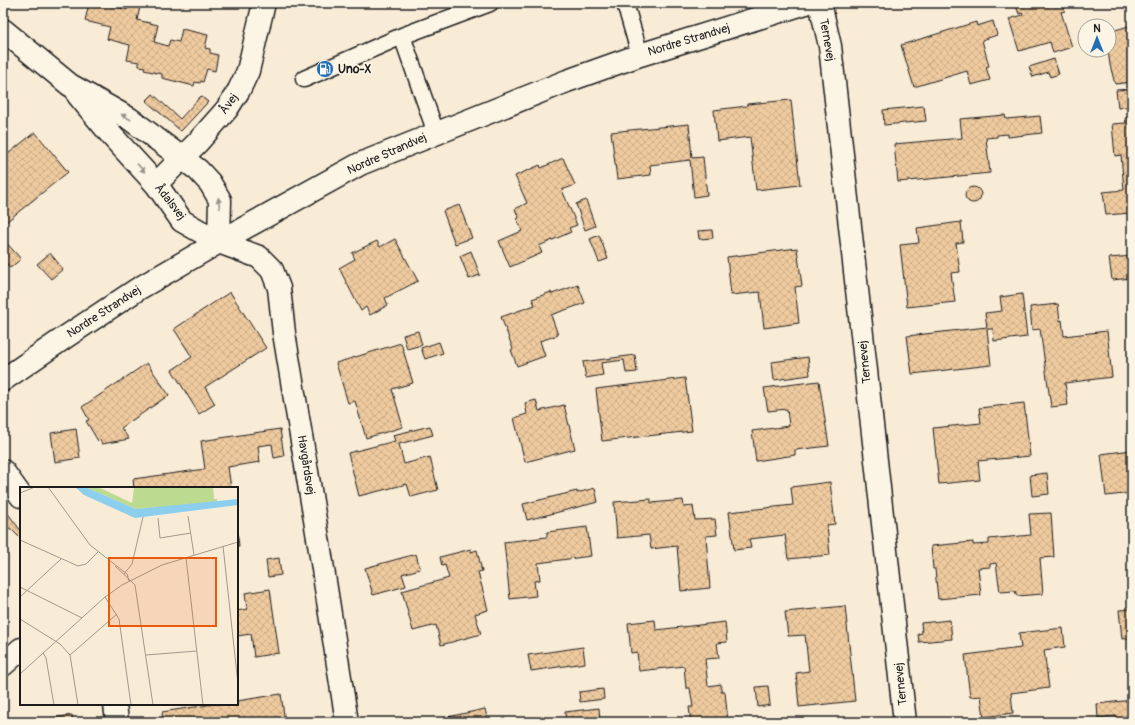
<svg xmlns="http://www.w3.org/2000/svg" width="1135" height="725" font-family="Pangolin,sans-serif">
  <defs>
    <pattern id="building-cross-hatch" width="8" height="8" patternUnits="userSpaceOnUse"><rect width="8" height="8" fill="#efca9f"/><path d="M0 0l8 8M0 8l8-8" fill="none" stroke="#ccad88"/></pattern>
  </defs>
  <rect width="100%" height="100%" fill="#f9ecd7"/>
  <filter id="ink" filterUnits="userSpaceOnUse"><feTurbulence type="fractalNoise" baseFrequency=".025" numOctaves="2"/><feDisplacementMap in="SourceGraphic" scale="8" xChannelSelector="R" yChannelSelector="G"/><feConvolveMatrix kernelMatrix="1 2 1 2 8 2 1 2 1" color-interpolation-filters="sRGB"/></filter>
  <g filter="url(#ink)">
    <path fill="url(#building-cross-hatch)" stroke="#1c1c1c" d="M89,3H118L117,7L127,10L129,3H141L137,20L158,25L154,42L168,46L170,40L179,42L182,29L208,35L205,48L210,49V53L218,55L215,71L207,69L203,82L201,81L200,83L195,82L194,86L162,78V74L144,70L145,67L139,66V62L127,60L130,45L107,39L110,27L85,21Z
      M1015,3H1062L1065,11L1061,12L1072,47L1053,53L1050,42L1019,51L1009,19L1023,15L1022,13L1019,14Z
      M993,21L997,35L982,40L989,66L986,67L990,80L971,85L967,71L914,87L901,45L976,22L977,26Z
      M1132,25V82L1115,84L1110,65L1108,50H1109V32Z
      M1054,59L1059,74L1050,77L1048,72L1033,77L1029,67Z
      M1132,89V106L1118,108L1116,90Z
      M153,94L180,119L201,96L208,102L181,131L146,101Z
      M791,100L800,185L756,190L750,137L717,141L714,110L747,106V104Z
      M924,106L926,121L884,125L883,110Z
      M1005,115L1006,119L1040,116L1042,133L1008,137V134L997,135V137L986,138L990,173L898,182L894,144L962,138L960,119Z
      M1132,117V213L1106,215L1103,192L1124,190L1121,155L1115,156L1112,124L1126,123L1125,118Z
      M689,124L692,158L703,157L707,195L694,197L690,160L650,165L651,175L617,179L611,132Z
      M35,132L68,172L6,222L3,218V158Z
      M563,158L575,185L562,190L577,225L569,228L571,232L539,246L542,253L510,267L499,241L522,231L517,219L519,218L515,209L527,203L515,176L540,165L541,168Z
      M965 195a8 8 0 1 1 16 0a8 8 0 1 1-16 0Z
      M586,200L595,226L585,230L576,204Z
      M459,205L472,238L455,244L443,211Z
      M961,222L963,242L956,243L960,272L951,273L955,302L907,307L900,245L919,243L917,228Z
      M712,230L713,238L699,239L698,231Z
      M599,235L608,259L599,262L590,239Z
      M3,239L21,259L10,268L3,260Z
      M395,239L418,281L385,298L388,305L370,315L366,307L361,311L339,268L355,259L352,253L377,241L380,247Z
      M797,248L802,286L795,287L799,323L764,328L760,292L731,295L727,257Z
      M471,251L480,275L469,279L460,256Z
      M50,253L63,269L51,279L37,264Z
      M1132,256V278L1112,280L1109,258Z
      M578,285L585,303L551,315L558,335L540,341L545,356L517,366L511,350L513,349L501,317L535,305L532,299L551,292L552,294Z
      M230,292L266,348L205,387L215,404L199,414L172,370L192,357L174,329Z
      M1022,294L1027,337L994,341L993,329H987L991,365L912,374L907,336L987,327L985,313L1002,311L1000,297Z
      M1058,304L1060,321L1062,320L1064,336L1107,331L1112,377L1065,383L1068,405L1051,407L1040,329L1032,330L1030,307Z
      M418,331L422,345L407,349L403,335Z
      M439,342L443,353L425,359L421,348Z
      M401,343L413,383L392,389L403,427L366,438L355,401L348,403L336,363Z
      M635,355L637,372L626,373L624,360L601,363L603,375L586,378L583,362Z
      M808,357L810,375L774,380L772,362Z
      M147,363L169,395L121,428L129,439L102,444L100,440L98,441L86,421L89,420L82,407Z
      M685,378L692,431L602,441L596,389Z
      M819,381L829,446L795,450V455L756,461L752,431L789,426L787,409L768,411L764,388Z
      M536,400L539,411L564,405L575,449L525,462L514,418L527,414L525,403Z
      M1024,403L1030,456L978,461L980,480L939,484L933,428L981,423L979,408Z
      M430,426L433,435L399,444L404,464L430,457L438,490L411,497L407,484L359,496L348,453L395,441L393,435Z
      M76,429L80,458L55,462L51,433Z
      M280,429L284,456L274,458L272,444L258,446L260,462L228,467L231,488H134L133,479L205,469L201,441Z
      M1132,450V493L1106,496L1101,454Z
      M1047,473L1049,494L1032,496L1030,475Z
      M830,482L835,524L827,525L830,555L788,559L785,535L749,539L751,548L734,550L729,512L793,505L791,487Z
      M595,488L598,502L527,520L523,504L577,491V493Z
      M651,499V503L683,500L684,507L693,506L695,520L715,519L717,535L706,536L710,588L681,591L677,546L651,549L649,535L617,538L614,502Z
      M3,507L21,531V539L11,529L3,525Z
      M1051,513L1054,557L1040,558L1043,594L1017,596L1015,591L1000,592L996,563L990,564V567L978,568L981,595L938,599L935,569H933L931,546L973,542V545L989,544V539L1031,535L1029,514Z
      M587,527L591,556L538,563L540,580L534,581L536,596L510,599L504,542L547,537V532Z
      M237,530L239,546H237Z
      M471,549V552L477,550L482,571L478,572L488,610L475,614L481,634L441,645L436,625L413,631L402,591L449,578L445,565L442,566L440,557Z
      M416,554L420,569L402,574L406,586L373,595L365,568Z
      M279,558L281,575L268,577L266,560Z
      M270,589L279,653L254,657L251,634L237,636V611L247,609L245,593Z
      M845,606L855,701L799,707L796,673L809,671L805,635L788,636L785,612Z
      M1132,609V638L1122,639L1119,610Z
      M655,620L656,630L725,622L727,642L717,643L719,658L705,659L708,686L721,684V692H725L728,722H691L689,707H693L690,688H686L684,666L639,671L637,652L631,653L628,623Z
      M950,620L952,639L919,642L918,634L922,633L921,623Z
      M1063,628L1065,647L1044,650L1049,688L1011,693L1013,713L984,717L981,696L970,697L965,655L1021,648L1019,633Z
      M583,647L585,663L531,671L528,655Z
      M768,686L770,705L758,707L756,687Z
      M603,689L604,699L580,702L579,692Z
      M281,694L285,722H163L162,712L214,704H237V701Z
      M1132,700V722H1116V716L1098,718L1097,704Z
      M599,708L600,722H566L565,712Z
      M485,709L488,722H424Z
      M72,715L73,722H26Z"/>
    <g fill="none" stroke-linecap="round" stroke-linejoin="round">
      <g stroke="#1c1c1c" stroke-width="19">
        <path id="service" d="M625,3L640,55
          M402,36L436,133
          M304,79L402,36L490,3"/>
      </g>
      <g stroke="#1c1c1c" stroke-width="25">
        <path id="minor" d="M820,3L830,46L905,722
          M156,184L197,143L227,109L239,90L248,71L264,3
          M219,242L259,257L272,270L279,288L284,333L320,550L347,722
          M3,471L21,496
          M3,665L21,649
          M115,704L117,722"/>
      </g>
      <g stroke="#1c1c1c" stroke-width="25">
        <path id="tertiary" d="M3,30L70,85L130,119L198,170L210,183L220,200L219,242
          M78,95L113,137L156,184L182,221L219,242
          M3,380L67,336L138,289L219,242L360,164L567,81L640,55L806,3"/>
      </g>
      <use href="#service" stroke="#fcf5e5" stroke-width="16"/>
      <use href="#minor" stroke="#fcf5e5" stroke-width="22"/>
      <use href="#tertiary" stroke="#fcf5e5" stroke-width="22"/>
    </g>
    <defs><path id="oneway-solid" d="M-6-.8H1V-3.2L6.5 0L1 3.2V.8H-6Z"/></defs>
    <g fill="#97938b">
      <use href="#oneway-solid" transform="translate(126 117) rotate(-150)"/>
      <use href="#oneway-solid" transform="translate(141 168) rotate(47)"/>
      <use href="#oneway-solid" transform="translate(219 203) rotate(-98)"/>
    </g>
  </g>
  <defs>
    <g id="fuel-disc" transform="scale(0.9)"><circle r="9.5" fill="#1f6fb2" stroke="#fcf5e5"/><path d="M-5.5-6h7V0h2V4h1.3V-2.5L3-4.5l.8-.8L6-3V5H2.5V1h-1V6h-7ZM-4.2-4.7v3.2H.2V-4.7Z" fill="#fff"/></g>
  </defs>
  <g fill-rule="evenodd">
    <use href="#fuel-disc" x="325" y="69"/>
  </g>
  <g text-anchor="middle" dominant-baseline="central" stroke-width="3.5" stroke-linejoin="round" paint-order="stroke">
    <g font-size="12" fill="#1c1c1c" stroke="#fcf5e5">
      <text transform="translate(689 40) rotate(-17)">Nordre Strandvej</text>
      <text transform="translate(827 40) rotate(80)">Ternevej</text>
      <text transform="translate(229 104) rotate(-54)">Åvej</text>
      <text transform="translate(387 154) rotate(-24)">Nordre Strandvej</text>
      <text transform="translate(170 202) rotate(52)">Ådalsvej</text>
      <text transform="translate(104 312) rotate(-33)">Nordre Strandvej</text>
      <text transform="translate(865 362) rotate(-96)">Ternevej</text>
      <text transform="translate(306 465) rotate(81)">Havgårdsvej</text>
      <text transform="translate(901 684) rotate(-96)">Ternevej</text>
    </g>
    <g font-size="12" font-weight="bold" fill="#1c1c1c" stroke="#fcf5e5" text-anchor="start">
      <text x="338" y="69">Uno-X</text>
    </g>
  </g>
  <g transform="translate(20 487)">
    <rect width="218" height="218" fill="#f9ecd7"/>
    <path d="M65,0H78L112,16L114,0H193L194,12H197V16L116,22Z" fill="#bdda91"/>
    <path d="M55,0H65L116,22L218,12V18L115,31L64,8Z" fill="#8cceed"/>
    <path fill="none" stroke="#a1998c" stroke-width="1" d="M28,0L70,58L107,87L109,94M0,6L15,0M168,29L174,68M138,31L140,51L171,46M0,53L58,79L66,77L78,65M203,59L218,197M166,71L183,218M95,79L115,98L133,218M104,87L112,77L123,30M0,100L62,131M0,110L41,72M85,110L99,132L111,218M0,132L40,157L50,168L58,218M23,166L26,171L34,218M50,168L97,127M126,168L177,164M0,187L85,110L102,98L142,78L218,55"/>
    <path fill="#e8590c" fill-opacity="0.15" stroke="#e8590c" stroke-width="2" d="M89,71H196V139H89Z"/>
    <rect width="218" height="218" fill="none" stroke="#1c1c1c" stroke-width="2"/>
  </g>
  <rect width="1135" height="725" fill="none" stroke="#fcf5e5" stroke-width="16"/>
  <rect x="8" y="8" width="1119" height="709" fill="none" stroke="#1c1c1c" stroke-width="1.5" filter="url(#ink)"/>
  <g transform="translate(1097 38)"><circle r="19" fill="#fcf5e5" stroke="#a29e95"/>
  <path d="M0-3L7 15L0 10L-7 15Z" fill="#1f6fb2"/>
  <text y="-6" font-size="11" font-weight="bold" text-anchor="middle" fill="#1c1c1c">N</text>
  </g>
</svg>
